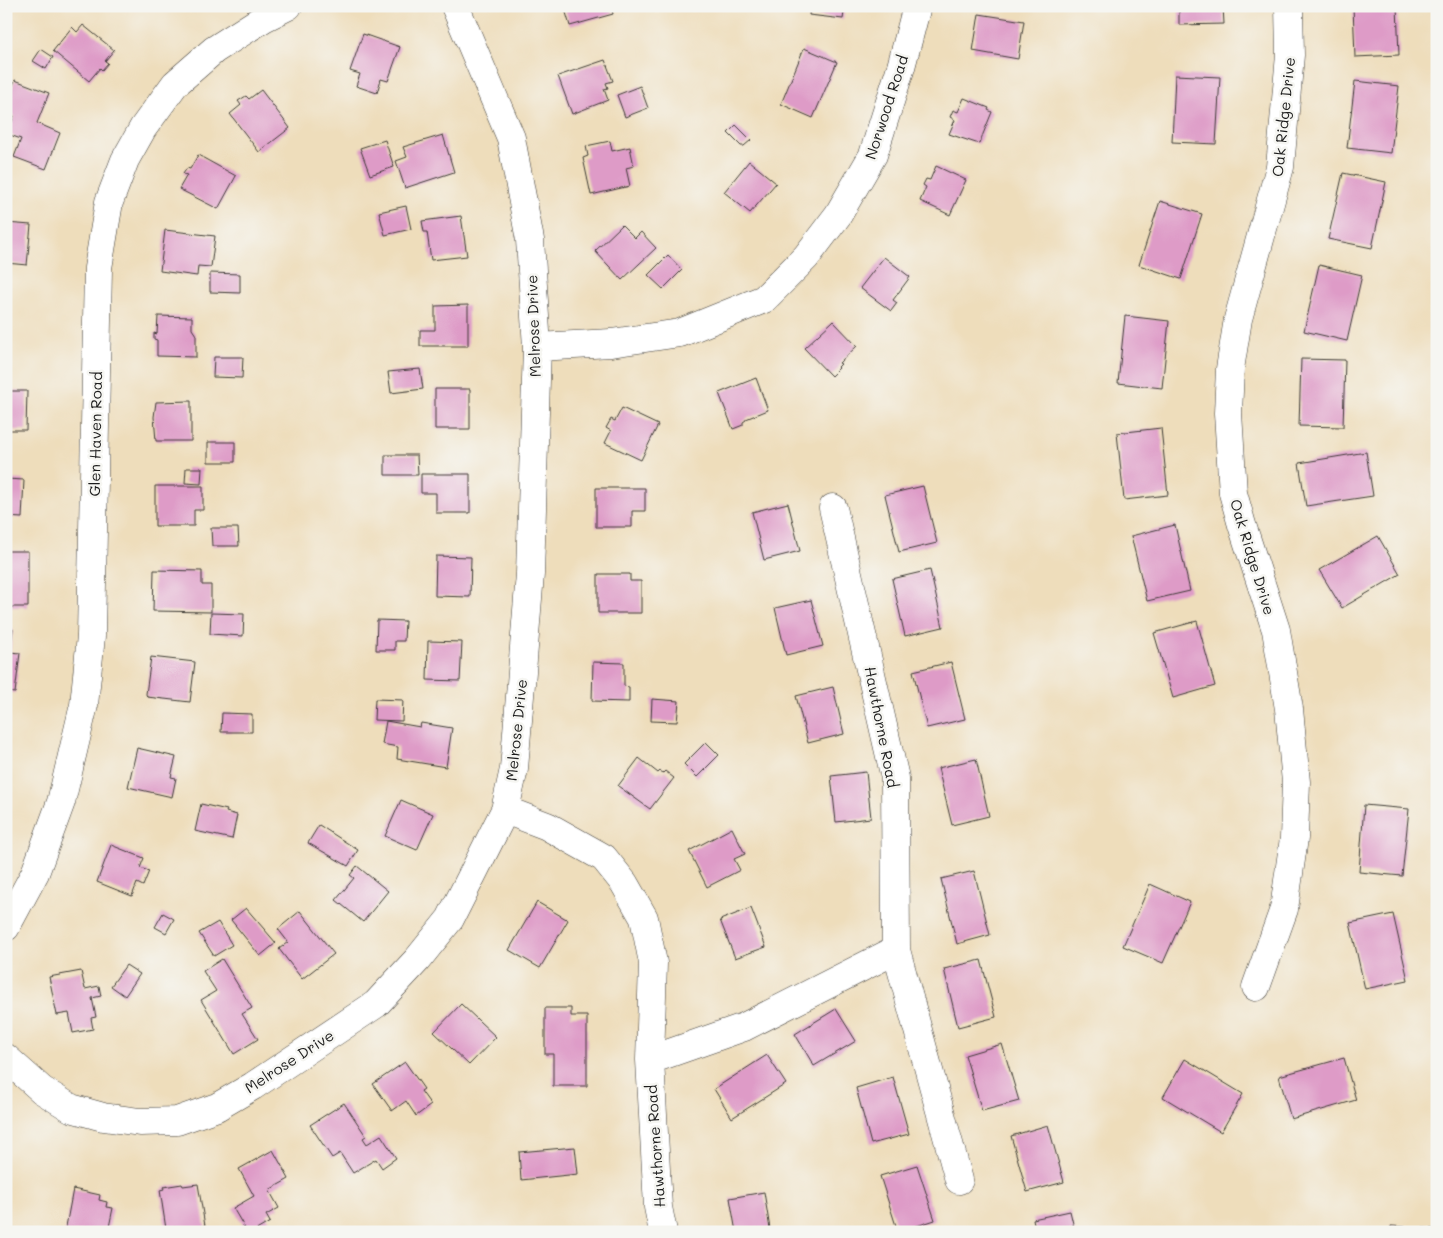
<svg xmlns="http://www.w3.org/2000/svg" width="1443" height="1238" font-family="Mali,sans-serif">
  <rect width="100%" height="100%" fill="#f6f6f2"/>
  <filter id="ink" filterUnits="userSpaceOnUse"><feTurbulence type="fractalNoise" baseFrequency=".02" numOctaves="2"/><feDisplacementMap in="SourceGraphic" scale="10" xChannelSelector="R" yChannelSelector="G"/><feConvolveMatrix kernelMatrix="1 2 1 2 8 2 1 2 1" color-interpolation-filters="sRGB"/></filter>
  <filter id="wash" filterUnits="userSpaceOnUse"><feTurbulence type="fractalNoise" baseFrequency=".0096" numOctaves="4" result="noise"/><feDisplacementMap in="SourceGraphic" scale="20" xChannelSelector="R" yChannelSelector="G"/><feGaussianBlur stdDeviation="1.12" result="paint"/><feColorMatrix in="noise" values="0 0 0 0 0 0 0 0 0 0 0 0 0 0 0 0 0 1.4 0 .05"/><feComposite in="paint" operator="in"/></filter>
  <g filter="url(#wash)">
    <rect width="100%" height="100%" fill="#edb"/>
    <g id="blocks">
      <path fill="#de9bc7" d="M564,6H611L613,14L570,26Z
        M810,6H845L843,19L809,15Z
        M1179,6H1223L1224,24L1179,25Z
        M1353,6H1397L1399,55L1355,57Z
        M979,14L1024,21L1018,59L973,51Z
        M83,25L114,50L105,61L108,63L102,70L100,68L89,81L53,51L72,27L77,32Z
        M363,34L400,47L388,81L381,79L377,93L356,86L360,74L350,71Z
        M804,48L837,62L813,118L781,104Z
        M41,49L53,57L46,69L33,61Z
        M605,60L613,81L606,83L608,88L604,89L608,100L572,114L558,76Z
        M1175,75L1220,77L1216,144L1172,142Z
        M15,80L49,93L37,123L60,133L46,169L14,157L21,139L7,134L14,116L6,113V102Z
        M1355,81L1399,86L1391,153L1347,148Z
        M640,86L648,108L625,117L617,95Z
        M261,90L290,128L259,152L230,114L241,105L238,101L246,96L249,99Z
        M964,98L989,108L988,110L992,112L979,144L949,134L955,120L950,117L953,110L958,112Z
        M736,125L751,140L744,146H741L728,133Z
        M443,135L454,172L405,188L396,161L407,157L403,147Z
        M385,140L394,167L370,175L360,148Z
        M610,141L612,151L630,147L634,166L626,168L630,186L591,195L583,158L588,156L586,146Z
        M198,155L236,176L218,209L179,189L187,175L183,174L187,168L190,169Z
        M749,161L776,183L750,213L724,192Z
        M936,166L966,180L950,215L920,201L926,187L923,185L926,179L930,180Z
        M1343,173L1386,182L1372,248L1328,239Z
        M1160,201L1202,214L1181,279L1139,265Z
        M406,206L411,229L385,235L379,212Z
        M461,216L467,256L431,260L427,232H424L422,221Z
        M6,223L31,225L27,265L6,263Z
        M622,225L635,238L641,232L656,248L622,280L595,251Z
        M165,230L215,236L211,267L198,266L197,276L160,271Z
        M668,255L682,270L663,289L648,275Z
        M884,257L910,277L893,300L897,303L891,311L860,288Z
        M1319,265L1362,275L1347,341L1304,331Z
        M210,273L240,274V293L210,292Z
        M468,305V346H420V330H435V306Z
        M158,316L192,317V329L196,335V357L157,356V340L154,339V333L157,334Z
        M1125,316L1169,321L1162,388L1118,383Z
        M833,321L857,346L839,363L841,364L838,367L839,368L831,376L804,348Z
        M214,357H243L242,378L213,377Z
        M1301,359L1345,360L1343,427L1299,426Z
        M420,369L423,389L391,393L388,372Z
        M756,378L768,410L746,419V420L743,422V425L733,429L719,393Z
        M435,389H470V429H435Z
        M6,391H27L26,430H6Z
        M191,401V441H156L154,417L156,402Z
        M622,408L658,425L641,460L605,443L611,431L606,428L611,419L615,421Z
        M1161,428L1168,495L1124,500L1117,433Z
        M208,442H235V462H208Z
        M1366,452L1373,496L1306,506L1299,463Z
        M385,455H417L418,475H385Z
        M186,468H202L201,484L185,483Z
        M421,474H470V513H436V493H421Z
        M6,479L24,480L22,518L6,517Z
        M155,486H203V510H194V526H155Z
        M923,486L937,543L899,552L885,495Z
        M596,488H645V511H632V527H596Z
        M788,503L800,551L764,560L752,512Z
        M1175,525L1190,591L1147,601L1131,536Z
        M211,528H238L239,546H212Z
        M1378,536L1400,574L1342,608L1319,570Z
        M6,551H28V607H6Z
        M436,556L471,557L470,597L435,596Z
        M154,570L202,571V585H211V612L153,611Z
        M930,570L943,627L905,636L892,579Z
        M598,574H630V581H641V613H598Z
        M811,600L823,646L786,655L775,608Z
        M211,613L244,614L243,636L210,634Z
        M377,620L405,621L404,641H395V650H376Z
        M1197,621L1215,686L1173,698L1154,633Z
        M6,629H13L10,652L20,653L15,693L6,692Z
        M428,641L462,642L460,681L427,680Z
        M151,657L195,662L190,702L147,697L146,694Z
        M593,662L624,663V686L629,687V702L592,701Z
        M951,662L965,719L927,728L913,671Z
        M833,687L844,734L808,743L796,696Z
        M375,699L403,700L402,721L374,720Z
        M652,699L679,701L677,722L651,721Z
        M222,713L252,714V732H221Z
        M386,721L420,727L421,723L452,728L446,767L397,759L398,747L382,744Z
        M706,742L719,755L697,777L684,764Z
        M137,748L176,757L171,777L176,778L172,797L128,787Z
        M639,758L658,773L660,771L663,773L665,771L674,778L650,809L618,786Z
        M976,759L989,816L952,825L938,768Z
        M866,772L871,818L836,822L831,776Z
        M401,800L433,814L417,850L385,836Z
        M201,804L227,810L226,812L237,815L232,839L195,831Z
        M1364,805L1409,809L1402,876L1359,872Z
        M319,825L358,850L348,866L308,843Z
        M732,828L745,854L734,859L740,870L707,887L689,851Z
        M111,845L144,858L140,868L149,871L143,886L137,883L132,896L97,882Z
        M357,866L388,891L363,922L336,900L354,878L350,875Z
        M974,871L990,935L957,944L941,879Z
        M1150,884L1190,902L1163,963L1123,946Z
        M537,902L568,920L540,968L509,950Z
        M246,908L276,943L260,956L231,920Z
        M751,908L766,947L735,958L720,920Z
        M300,911L334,954L302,979L279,949L288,942L278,929Z
        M163,913L174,919L166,933L155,927Z
        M1393,914L1408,980L1365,989L1350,923Z
        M218,922L232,945L214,956L199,933Z
        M222,959L252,1008L242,1014L258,1039L234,1054L201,1000L216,991L203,971Z
        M981,960L996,1017L958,1027L944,969Z
        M126,965L140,974L125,996L111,986Z
        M81,971L85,989L99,986L101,996L92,998L96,1017L91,1018L93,1029L73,1033L69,1013L57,1015L49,977Z
        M461,1004L496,1037L469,1065L434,1032Z
        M545,1008H571V1016H587V1086H553V1054H545Z
        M836,1009L856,1041L814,1066L795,1034Z
        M1002,1044L1019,1101L982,1111L965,1055Z
        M767,1055L786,1084L732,1118L714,1089Z
        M1344,1058L1356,1100L1291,1119L1279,1076Z
        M1185,1059L1243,1094L1221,1132L1163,1097Z
        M405,1062L424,1089L421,1091L431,1105L416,1116L406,1101L392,1111L373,1084Z
        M893,1077L909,1134L871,1144L856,1088Z
        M344,1103L366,1136L363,1138L367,1144L381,1135L396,1158L382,1168L376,1159L353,1173L340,1153L332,1158L310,1125Z
        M1048,1125L1064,1182L1027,1192L1011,1136Z
        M575,1147L578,1174L521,1180L519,1152Z
        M273,1150L289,1179L269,1190L279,1208L266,1215L270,1222L253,1232H247L233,1208L254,1196L239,1169Z
        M917,1165L935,1220L898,1232L880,1176Z
        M182,1184L183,1186L198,1184L206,1232H177L176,1227L166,1229L160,1190L164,1189L163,1187Z
        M73,1189L100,1195L99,1200L107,1202L106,1207L113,1208L108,1232H65Z
        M764,1192L770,1229L753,1232H736L730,1198Z
        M1070,1211L1075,1232H1036L1033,1219Z
        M1391,1226L1437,1229V1232H1391Z"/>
    </g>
  </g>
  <g filter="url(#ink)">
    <use href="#blocks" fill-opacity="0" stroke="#3c3934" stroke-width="1"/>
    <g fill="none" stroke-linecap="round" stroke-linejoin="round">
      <g stroke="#3c3934" stroke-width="29">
        <path id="minor" d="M537,347L611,343L680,333L764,299L806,257L838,215L873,155L901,67L917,6
          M833,508L895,778L896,950L959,1180
          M505,810L547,826L604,858L624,883L644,918L653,963L650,1060L658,1207L663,1232
          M6,927L35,873L61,802L84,705L91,636L98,268L109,202L125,160L143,128L175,84L214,50L264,18L288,6
          M1256,987L1284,909L1294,838L1296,782L1289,709L1276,630L1242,525L1233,493L1228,413L1230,369L1238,319L1280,167L1290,55L1289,6
          M6,1058L42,1090L71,1108L103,1117L140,1122L177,1121L217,1107L253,1086L376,1004L417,960L450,919L505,810L514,769L530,574L537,347L530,240L511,138L455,6
          M650,1060L744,1027L896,950"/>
      </g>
      <use href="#minor" stroke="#fff" stroke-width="28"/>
    </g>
  </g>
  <g text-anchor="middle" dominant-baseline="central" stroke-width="5" stroke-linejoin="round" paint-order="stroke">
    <g font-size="15" fill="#1c1c1c" stroke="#f6f6f2">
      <text transform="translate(886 107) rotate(-72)">Norwood Road</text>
      <text transform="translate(1283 117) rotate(-84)">Oak Ridge Drive</text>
      <text transform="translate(533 326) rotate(-92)">Melrose Drive</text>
      <text transform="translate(95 434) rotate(-89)">Glen Haven Road</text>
      <text transform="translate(1253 557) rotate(73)">Oak Ridge Drive</text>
      <text transform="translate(882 727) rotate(79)">Hawthorne Road</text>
      <text transform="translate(516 730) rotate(-84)">Melrose Drive</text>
      <text transform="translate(289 1061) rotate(-33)">Melrose Drive</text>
      <text transform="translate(655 1146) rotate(-94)">Hawthorne Road</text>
    </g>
  </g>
  <rect width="1443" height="1238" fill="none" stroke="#f6f6f2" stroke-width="25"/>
</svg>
